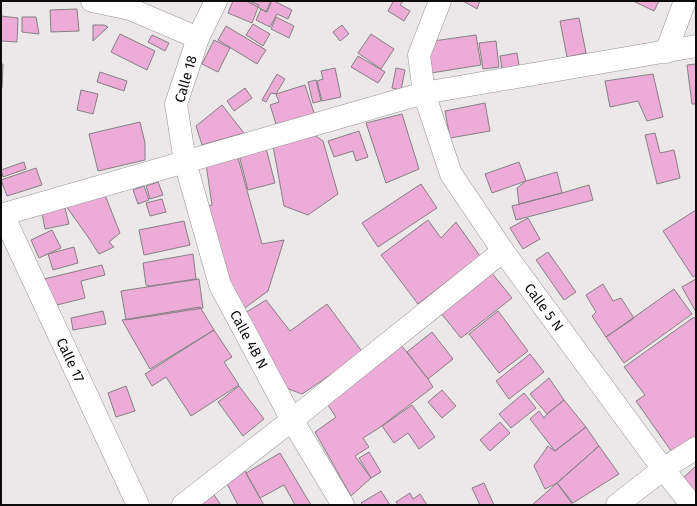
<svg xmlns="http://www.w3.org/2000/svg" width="697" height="506" font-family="'Fira Sans',sans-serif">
  <rect width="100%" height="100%" fill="#ece8ea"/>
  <path fill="#edabd8" stroke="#848083" d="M233,1H249L259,5L252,23L228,13Z
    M246,1H272L267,12Z
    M271,1H274L292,10L288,19L277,14L270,27L256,20L261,9L266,12Z
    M392,1H403L400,5L410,11L404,21L388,11L393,2Z
    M463,1H480L477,9Z
    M633,1H659L654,11Z
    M77,9L79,31L51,32L50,10Z
    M1,16L18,18L17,42L1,41Z
    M22,17H36L39,34L22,32Z
    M276,17L294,26L289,38L271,29Z
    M579,18L586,53L567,57L560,21Z
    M253,24L270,34L263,46L246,35Z
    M93,25H104L108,27L93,41Z
    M342,25L349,34L340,41L333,32Z
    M226,26L266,50L257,64L218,40Z
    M120,34L155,51L147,70L111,52Z
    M371,34L394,49L381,69L358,53Z
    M152,35L169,43L165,51L148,42Z
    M476,35L481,65L431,73L426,42Z
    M214,40L230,48L218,72L202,64Z
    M496,41L499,67L483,69L479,43Z
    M517,53L519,66L502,69L500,56Z
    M358,56L385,72L378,83L351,67Z
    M1,64H3L2,88H1Z
    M696,64V104H692L687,65Z
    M335,68L341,97L322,101L317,81L323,79L321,71Z
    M396,68L405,70L401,90L392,88Z
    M100,72L127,81L124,91L97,82Z
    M277,74L285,79L276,94L271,93L266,102L262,100Z
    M653,74L663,117L647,121L638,101L610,107L605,81Z
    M316,80L321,101L313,103L308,82Z
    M305,85L315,116L277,127L270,105L279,102L276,94Z
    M245,88L252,98L234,111L227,101Z
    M81,90L98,94L93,114L77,110Z
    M485,103L490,131L450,138L445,111Z
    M222,105L244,133L202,145L196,126Z
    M402,114L419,169L386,183L366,123Z
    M140,122L145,143V160L98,171L89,134Z
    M359,131L368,157L356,161L353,151L334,157L328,141Z
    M655,133L660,153L674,150L680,178L657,184L645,135Z
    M314,135L323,141L338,194L308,215L284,206L273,146Z
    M266,148L275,183L248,190L239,155Z
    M238,158L262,244L284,240L268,291L238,313L201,207L212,205L206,164Z
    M24,162L26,169L3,177L1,170Z
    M519,162L526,181L492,193L485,174Z
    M36,168L42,185L7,196L1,180Z
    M557,172L562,193L519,204L517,188L526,181Z
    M158,182L163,195L150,199L146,186Z
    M421,184L437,208L378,247L362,223Z
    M589,185L593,200L516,220L512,206L562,193Z
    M144,186L149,200L138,204L133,190Z
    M103,190L120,233L109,242L114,247L99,254L88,237L66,206Z
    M162,199L166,212L150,216L146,203Z
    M65,208L69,224L45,229L42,213Z
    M696,210V275L693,277L663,231Z
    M528,218L540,239L523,249L510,228Z
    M428,220L441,238L456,222L480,256L418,304L381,255Z
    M184,221L190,245L144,255L139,230Z
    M52,230L61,248L39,258L31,240Z
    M74,247L78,263L53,270L48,254Z
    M548,252L576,292L564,300L536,260Z
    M193,254L196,279L150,286L146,285L143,263Z
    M102,265L105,275L81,281L85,298L57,305L36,281Z
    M491,272L512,298L461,338L440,312Z
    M199,279L203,308L126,320L121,291Z
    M696,279V312L682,287Z
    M603,284L613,301L621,298L634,318L606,337L592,316L596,312L586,295Z
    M674,289L692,314L624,363L606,337Z
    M266,300L290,331L327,304L363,353L302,394L278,385L240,316Z
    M200,307L214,330L150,369L122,320Z
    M103,311L106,324L73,330L71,318Z
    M498,311L528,351L499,373L469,334Z
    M694,317L696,320V439L674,455L636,401L645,395L624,367Z
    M214,330L232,357L224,362L239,385L191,416L166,377L152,386L145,374Z
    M432,332L453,359L428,379L407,352Z
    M401,345L428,379L433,387L379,428L363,438L369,447L355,456L371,478L351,496L315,432L336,417L327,404Z
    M530,354L544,372L509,399L496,381Z
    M549,378L564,400L547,414L530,394Z
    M126,386L135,411L116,417L108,393Z
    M239,386L264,419L243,436L218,402Z
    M442,390L456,406L442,418L428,402Z
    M524,393L536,408L511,428L499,414Z
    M564,400L586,427L555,451L530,419L539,411L544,418L547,414Z
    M412,405L435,437L419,449L408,433L394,443L382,426Z
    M500,422L510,433L490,451L480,440Z
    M586,427L599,446L557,483L545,489L534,466L548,446L555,451Z
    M599,446L619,474L573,503L557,483Z
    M369,452L381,472L371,478L359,458Z
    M280,453L311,505H295L284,485L260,498L246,473Z
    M696,466V494L683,478Z
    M244,468L246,473L264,505H238L224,478Z
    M484,483L494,505H480L472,488Z
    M557,483L573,505H532Z
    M381,491L390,505H363L361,503Z
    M410,493L413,499L420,494L427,505H398L396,502Z
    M214,495L221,505H200Z"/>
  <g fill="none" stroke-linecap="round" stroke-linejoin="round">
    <g stroke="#969295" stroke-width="23">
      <g id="street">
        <path d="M92,1L130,9L198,38"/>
        <path id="s1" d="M216,1L198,38L176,104L185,162L220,285L292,420L343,505"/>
        <path d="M666,52L685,1"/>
        <path d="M1,215L424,93"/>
        <path id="s2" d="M3,215L138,505"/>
        <path d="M617,505L663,469L696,448"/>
      </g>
    </g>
    <g stroke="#969295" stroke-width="23">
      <g id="secondary">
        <path id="s3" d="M440,1L419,55L424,93L451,174L503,251L663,469L692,505"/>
        <path d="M424,93L696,46"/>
        <path d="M183,505L292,420L503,251"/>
      </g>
    </g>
    <use href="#street" stroke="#fff" stroke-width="22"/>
    <use href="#secondary" stroke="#fff" stroke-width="22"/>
  </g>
  <g text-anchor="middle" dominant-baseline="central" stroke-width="3.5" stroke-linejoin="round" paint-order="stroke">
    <g font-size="14" fill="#0c0b0c" stroke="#fff">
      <text transform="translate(186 79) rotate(-74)">Calle 18</text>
      <text stroke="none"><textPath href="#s3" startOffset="344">Calle 5 N</textPath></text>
      <text stroke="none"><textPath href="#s1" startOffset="359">Calle 4B N</textPath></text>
      <text stroke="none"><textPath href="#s2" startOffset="160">Calle 17</textPath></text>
    </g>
  </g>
  <rect width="697" height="506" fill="none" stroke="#0c0b0c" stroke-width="4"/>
</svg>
